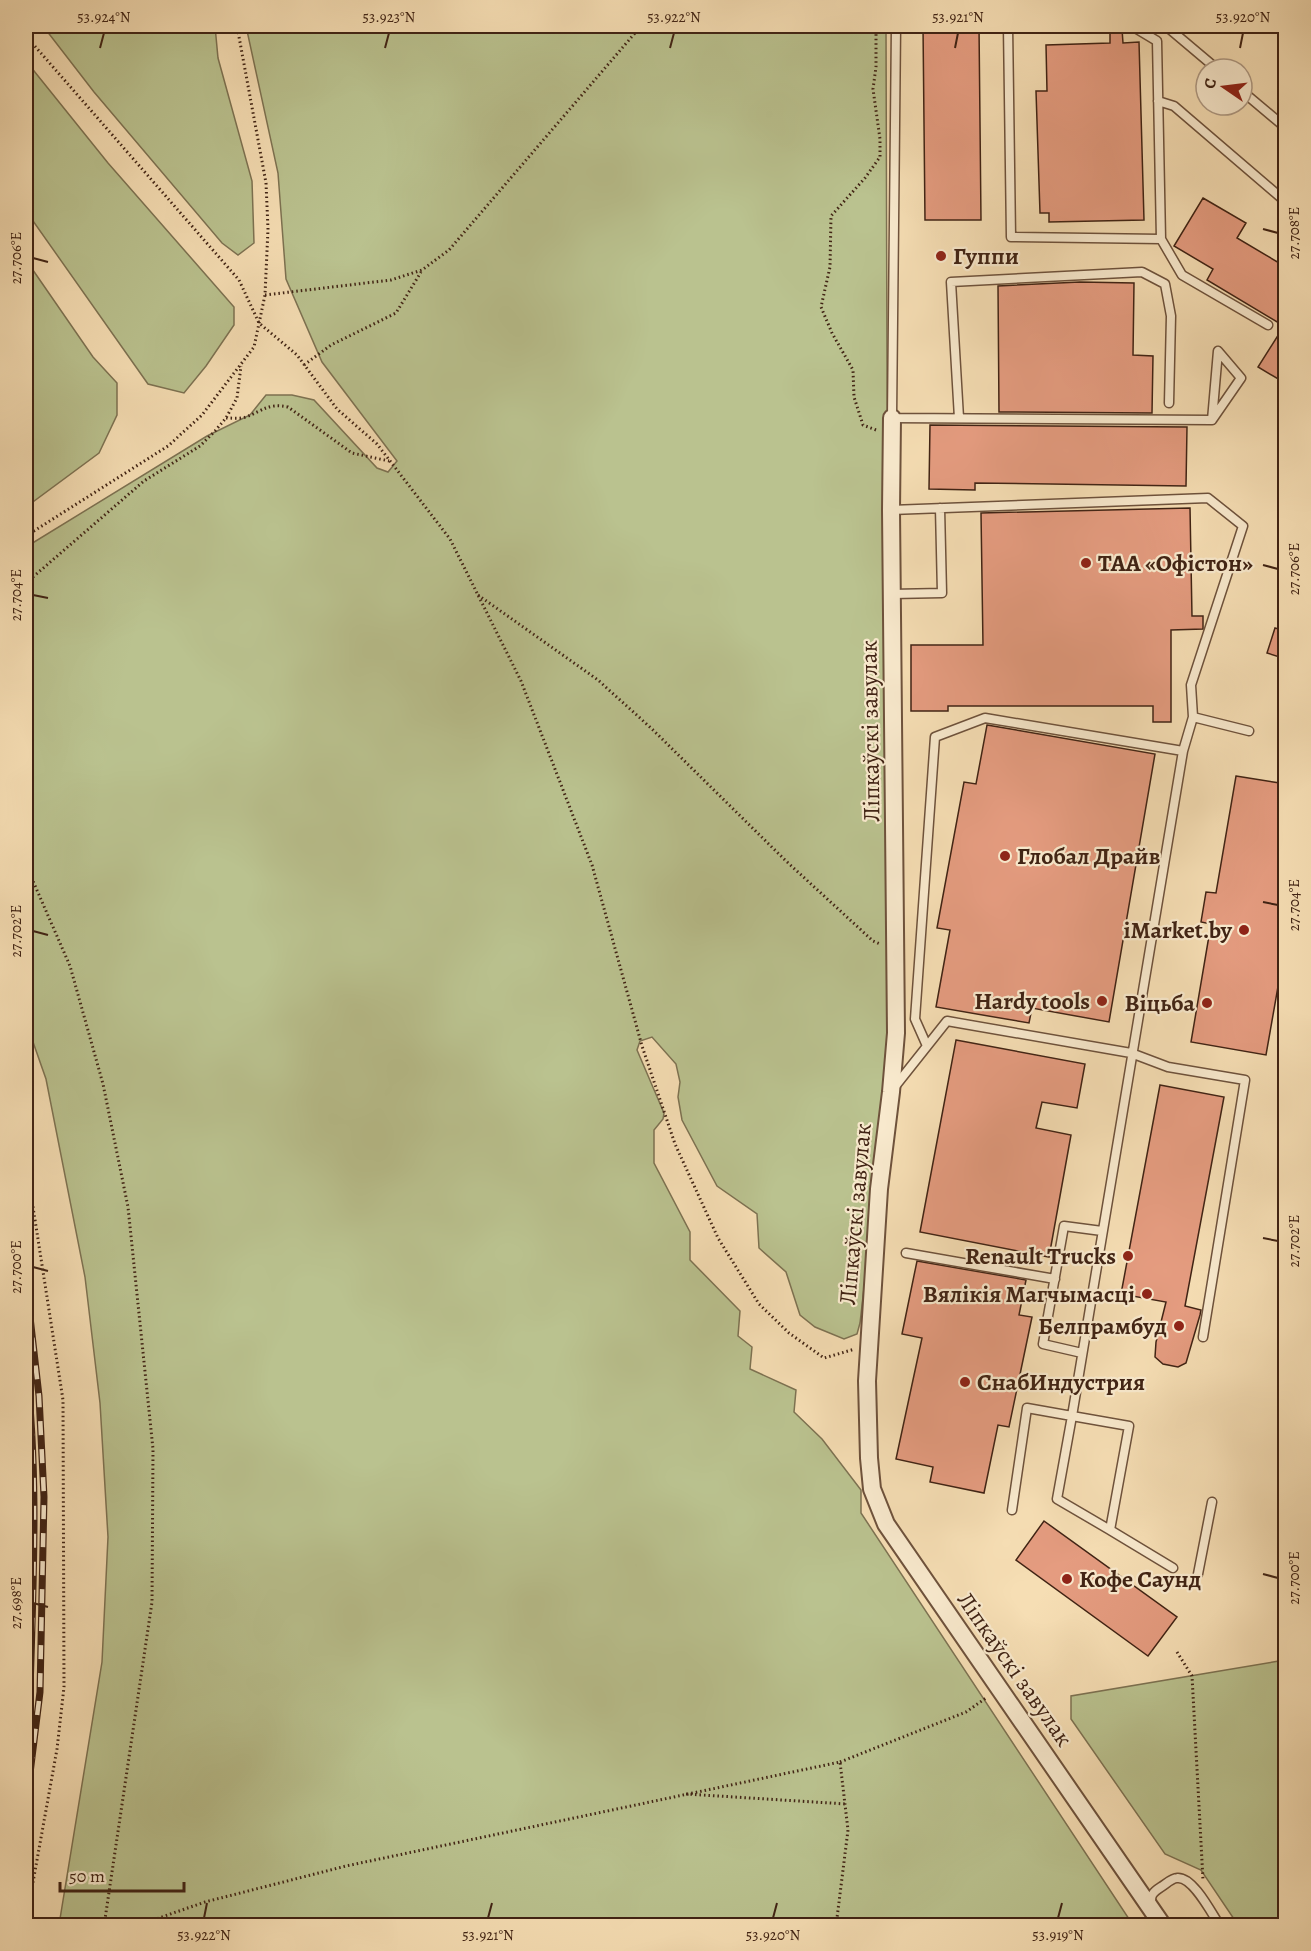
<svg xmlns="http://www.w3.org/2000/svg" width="1311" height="1951" font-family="Alegreya,serif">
  <rect width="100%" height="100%" fill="#f6deb4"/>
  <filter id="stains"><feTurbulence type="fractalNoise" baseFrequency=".00333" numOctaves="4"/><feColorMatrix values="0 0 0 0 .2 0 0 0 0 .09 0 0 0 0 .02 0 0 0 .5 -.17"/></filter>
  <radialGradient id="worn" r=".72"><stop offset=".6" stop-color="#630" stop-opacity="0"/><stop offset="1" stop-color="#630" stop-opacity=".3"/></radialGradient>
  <path fill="#bac28f" stroke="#7d7252" stroke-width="1.5" d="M43,26H215L218,58L252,181L254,243L238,255L222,243L94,92Z
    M246,26H886L889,1068L860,1323L857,1334L844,1339L815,1327L800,1315L786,1272L759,1248L757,1214L717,1186L682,1120L678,1097L680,1082L676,1064L652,1037L640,1041L637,1050L664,1113L663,1119L654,1130V1163L690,1232V1260L740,1311L738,1336L752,1347L750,1369L796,1390L794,1412L822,1439L861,1490V1513L1133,1925H59L102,1662L108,1537L100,1403L85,1277L46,1079L26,1022V547L207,436L250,415L266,395H292L314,400L377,468L388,472L397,461L322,362L286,279L278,173Z
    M26,61L108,163L234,307V325L206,366L184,393L148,384L26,211Z
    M26,260L93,357L117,383V415L99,453L26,507Z
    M1285,1660V1925H1238L1201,1870L1165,1854L1071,1719V1696Z"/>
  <path fill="#e59c80" stroke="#402314" stroke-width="1.5" d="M923,26H979L981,220H925Z
    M1110,29H1122L1123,43L1139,42L1144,220L1049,222V213H1040L1036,91H1047L1046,45L1110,43Z
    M1203,198L1246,223L1237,238L1286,267V372L1280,380L1258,367L1284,326L1207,280L1213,269L1174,246Z
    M1080,282L1134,283L1133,355L1153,356L1152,413L999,412L998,286Z
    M930,425L1187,427L1186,486L975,483V490L929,489Z
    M1190,508L1192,616H1203V629L1171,630V722H1153V706H948V711H911V645H983L981,513Z
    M1275,628L1286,631V659L1267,653Z
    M987,725L1155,754L1109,1022L1032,1008L1029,1023L936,1007L950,930L937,928L964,782L976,784Z
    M1236,776L1286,784V941L1266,1055L1191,1042L1211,924L1201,922L1206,892L1216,893Z
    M956,1040L1085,1064L1077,1108L1042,1102L1036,1128L1071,1135L1049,1257L920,1232Z
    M1160,1085L1224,1097L1185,1306L1201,1310L1200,1315L1186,1363L1178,1367L1163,1364L1155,1357L1156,1342L1166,1302L1121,1294Z
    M917,1261L1026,1280L1019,1315L1032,1317L1009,1427L998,1425L984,1493L930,1482L933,1467L896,1459L922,1338L902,1334Z
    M1044,1521L1177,1617L1148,1656L1016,1560Z"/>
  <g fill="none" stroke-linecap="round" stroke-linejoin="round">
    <g stroke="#6e523c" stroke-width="11">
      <path id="service" d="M896,26L892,418L1212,420L1241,378L1218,351L1212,420
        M1008,26L1011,237L1161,239
        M1132,26L1157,41L1161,239L1182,275L1268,325
        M1166,26L1217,69
        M1242,91L1286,128
        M1158,101L1174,106L1286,202
        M959,418L951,282L1142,272L1165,284L1171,316L1169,403
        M891,510L1208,498L1243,526L1191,685L1193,717L1183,751L1072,1416L1129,1426L1110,1530L1173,1568
        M892,594L942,593L940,508
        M1193,717L1249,731
        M927,1046L915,1019L935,737L985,718L1183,751
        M893,1089L947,1021L1131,1053L1168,1067L1245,1080L1203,1337
        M906,1253L1055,1279
        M1082,1353L1043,1344L1064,1226L1102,1231
        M1012,1510L1027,1408L1072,1416L1057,1499L1110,1530
        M1198,1574L1212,1502
        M1152,1906C1149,1896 1153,1892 1161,1887C1166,1884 1172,1878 1177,1878C1193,1876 1212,1914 1220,1926"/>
    </g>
    <g stroke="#6e523c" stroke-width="20">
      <path id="minor" d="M892,418L891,510L896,1033L891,1092L879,1189L867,1381L869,1458L872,1489L886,1524L1163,1926"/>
    </g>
    <path stroke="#402314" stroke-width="3" stroke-dasharray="1.5 3" stroke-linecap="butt" d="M26,36L239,280L259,323L297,355L337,409L377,444L450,539L521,681L592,865L642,1046L675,1144L718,1238L759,1304L789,1333L824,1358L855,1349
      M265,295L391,280L422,270L449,250L641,26
      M304,365L331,345L396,313L421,272
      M226,418C233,418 240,419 246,417C264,410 268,403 288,407L352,453L389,461
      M876,430L863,425L854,397L853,370L832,333L821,307L830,267L831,216L865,178L880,157V139L873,89L876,67V26
      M26,536L168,446L202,415L254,347L265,295L268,229L266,183L237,26
      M26,583L144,481L200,446L215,431L226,418L237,398L241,366
      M478,595L598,680L651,728L786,861L873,941L880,944
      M26,865L70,966L103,1084L128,1207L153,1449L152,1602L104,1926
      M26,1162L63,1400L64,1687L57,1749L26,1921
      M1177,1652L1192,1676L1203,1880
      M840,1762L966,1712L986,1698
      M686,1794L846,1804
      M136,1926L205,1902L346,1866L840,1762L848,1830L836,1926"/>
    <use href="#service" stroke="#f9eace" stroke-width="8"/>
    <use href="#minor" stroke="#f9eace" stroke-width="16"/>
    <g stroke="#402314" stroke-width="7">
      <path id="rail" d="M26,1282L39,1396L44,1497L40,1692L26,1806
        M26,1366C39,1475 33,1583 30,1692L26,1723"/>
    </g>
    <use href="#rail" stroke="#f9eace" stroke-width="4.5" stroke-dasharray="14" stroke-linecap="butt"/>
  </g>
  <path fill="none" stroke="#402314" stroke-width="2" d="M100,48L104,33M385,48L389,33M670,48L674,33M955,48L958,33M1240,48L1243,33M1263,229L1278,233M33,258L48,262M1263,565L1278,569M33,595L48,598M1263,902L1278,905M33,931L48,935M1263,1238L1278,1241M33,1267L48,1271M1263,1574L1278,1578M33,1603L48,1607M204,1918L207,1903M488,1918L492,1903M773,1918L777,1903M1058,1918L1062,1903"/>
  <g fill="#8f2418" stroke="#f9eace" stroke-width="2">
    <circle cx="941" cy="256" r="6"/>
    <circle cx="1086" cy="563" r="6"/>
    <circle cx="1005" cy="856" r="6"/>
    <circle cx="1244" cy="930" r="6"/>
    <circle cx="1102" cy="1001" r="6"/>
    <circle cx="1207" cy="1003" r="6"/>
    <circle cx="1128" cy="1256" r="6"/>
    <circle cx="1147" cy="1294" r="6"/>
    <circle cx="1179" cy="1326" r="6"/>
    <circle cx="965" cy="1382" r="6"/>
    <circle cx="1067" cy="1579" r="6"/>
  </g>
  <g text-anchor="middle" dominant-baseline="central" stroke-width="4.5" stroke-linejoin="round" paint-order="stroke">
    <g font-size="24" font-weight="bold" fill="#402314" stroke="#f9eace" text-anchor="end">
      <text x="953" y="256" text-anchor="start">Гуппи</text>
      <text x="1098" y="563" text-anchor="start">ТАА «Офістон»</text>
      <text x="1017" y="856" text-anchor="start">Глобал Драйв</text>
      <text x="1232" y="930">iMarket.by</text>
      <text x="1090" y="1001">Hardy tools</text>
      <text x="1195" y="1003">Віцьба</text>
      <text x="1116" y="1256">Renault Trucks</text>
      <text x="1135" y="1294">Вялікія Магчымасці</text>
      <text x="1167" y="1326">Белпрамбуд</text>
      <text x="977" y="1382" text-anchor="start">СнабИндустрия</text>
      <text x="1079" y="1579" text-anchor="start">Кофе Саунд</text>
    </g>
    <g font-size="24" fill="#402314" stroke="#f9eace">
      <text transform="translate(870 731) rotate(-91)">Ліпкаўскі завулак</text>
      <text transform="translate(855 1214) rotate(-85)">Ліпкаўскі завулак</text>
      <text transform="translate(1015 1669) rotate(55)">Ліпкаўскі завулак</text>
    </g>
  </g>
  <rect width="1311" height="1951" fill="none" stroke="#f6deb4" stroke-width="66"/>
  <g transform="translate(1224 87) rotate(284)"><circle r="28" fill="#f9eace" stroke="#af9a84" stroke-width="1.5"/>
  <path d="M0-4.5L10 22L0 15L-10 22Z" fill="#8f2418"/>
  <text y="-9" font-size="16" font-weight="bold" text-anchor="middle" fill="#402314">С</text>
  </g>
  <path d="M60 1882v9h124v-9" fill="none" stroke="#402314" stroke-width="3"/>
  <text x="69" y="1882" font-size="18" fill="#402314" stroke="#f9eace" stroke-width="4.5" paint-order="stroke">50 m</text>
  <rect x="33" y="33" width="1245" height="1885" fill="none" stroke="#402314" stroke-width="2"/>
  <g font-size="15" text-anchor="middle" fill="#402314">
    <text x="104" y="22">53.924°N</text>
    <text x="389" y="22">53.923°N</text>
    <text x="674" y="22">53.922°N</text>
    <text x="958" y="22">53.921°N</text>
    <text x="1243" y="22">53.920°N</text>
    <text transform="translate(1294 233) rotate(-90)" y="5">27.708°E</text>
    <text transform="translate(16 258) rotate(-90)" y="5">27.706°E</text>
    <text transform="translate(1294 569) rotate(-90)" y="5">27.706°E</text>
    <text transform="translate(16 595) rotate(-90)" y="5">27.704°E</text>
    <text transform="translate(1294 905) rotate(-90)" y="5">27.704°E</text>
    <text transform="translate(16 931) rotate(-90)" y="5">27.702°E</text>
    <text transform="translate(1294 1241) rotate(-90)" y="5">27.702°E</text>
    <text transform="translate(16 1267) rotate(-90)" y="5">27.700°E</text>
    <text transform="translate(1294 1578) rotate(-90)" y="5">27.700°E</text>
    <text transform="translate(16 1603) rotate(-90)" y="5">27.698°E</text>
    <text x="204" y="1940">53.922°N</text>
    <text x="488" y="1940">53.921°N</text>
    <text x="773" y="1940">53.920°N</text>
    <text x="1058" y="1940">53.919°N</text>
  </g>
  <rect width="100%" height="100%" filter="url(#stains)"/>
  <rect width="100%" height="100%" fill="url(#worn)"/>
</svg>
